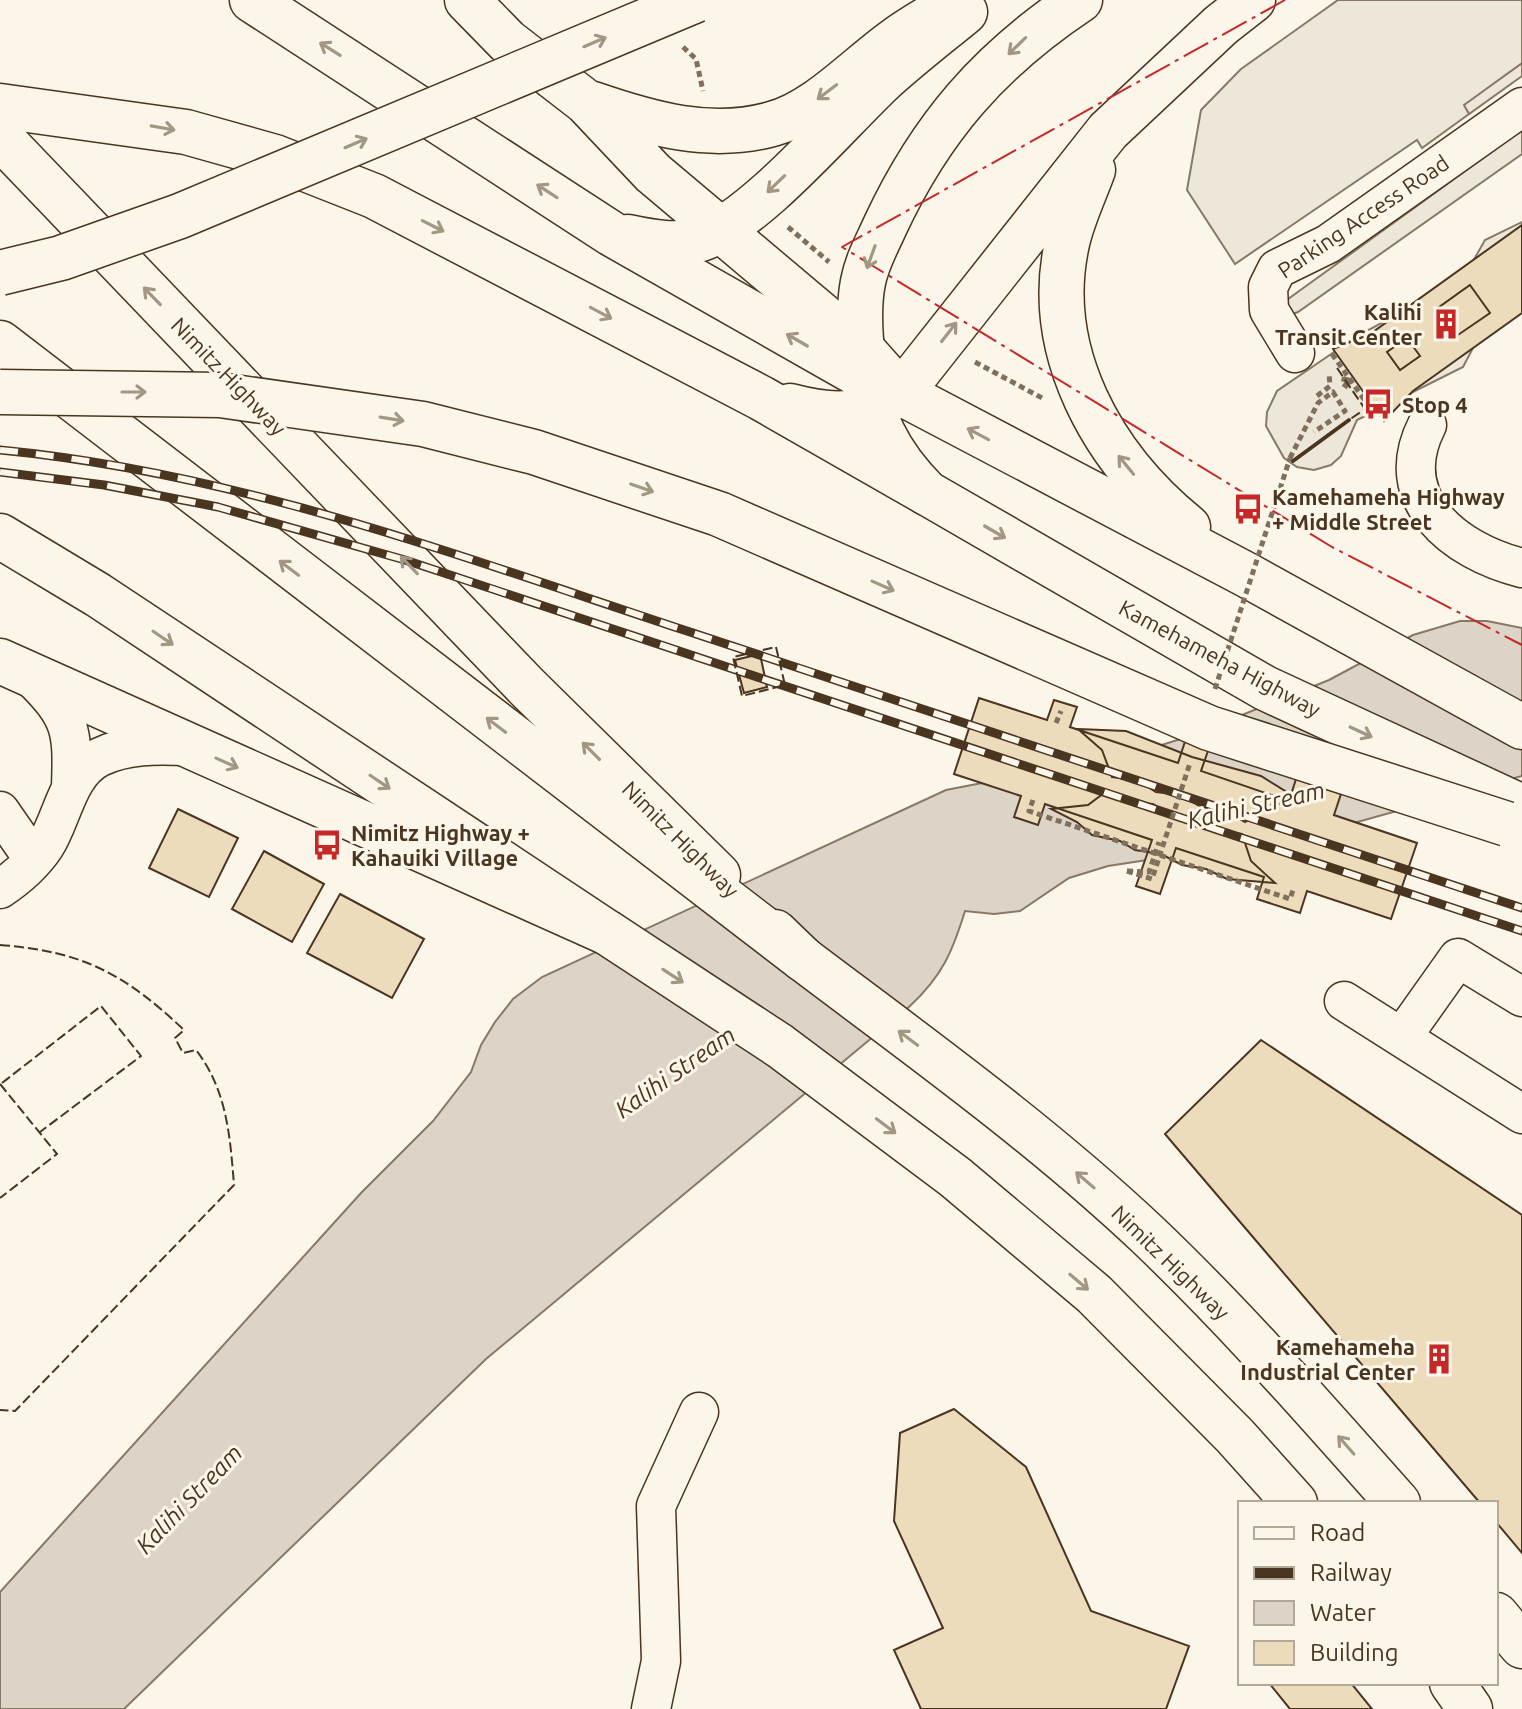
<svg xmlns="http://www.w3.org/2000/svg" width="1522" height="1709" font-family="Ubuntu,sans-serif">
  <rect width="100%" height="100%" fill="#fbf6e9"/>
  <path fill="#ede6d9" stroke="#887966" stroke-width="2" d="M1522,63V76L1469,114L1463,105Z"/>
  <path fill="#ede7d9" stroke="#887966" stroke-width="2" d="M1338,0H1522V63L1464,105L1469,114L1422,148L1417,140L1235,264L1187,190L1201,110L1241,69Z
    M1522,130V154L1298,312L1293,314L1284,302Z
    M1522,222V308L1485,325L1463,367L1357,420L1341,456L1331,465L1314,470L1297,467L1284,458L1266,426L1267,412L1277,391L1359,335L1463,279L1485,240Z"/>
  <path fill="#dcd4c6" stroke="#887966" stroke-width="2" d="M1460,621H1487L1522,628V776L1311,835L1108,866L1069,878L1020,911L994,914L965,911C952,953 942,976 910,1006L486,1359L124,1709H0V1592L361,1193L433,1121L471,1072L481,1045L495,1022L513,999L542,977L946,790L1136,753L1187,737L1329,680L1413,635Z"/>
  <path fill="#ecdcbc" stroke="#4a3520" stroke-width="2" d="M1522,225V313L1413,391L1384,421L1333,349L1370,334Z
    M1470,285L1490,313L1455,337L1435,310Z
    M1407,338L1420,356L1400,370L1387,352Z
    M760,654L767,687L744,693L735,660Z
    M979,698L1047,720L1054,700L1077,707L1070,727L1178,763L1193,717L1217,725L1201,771L1289,801L1296,779L1341,794L1334,815L1417,843L1391,919L1307,891L1300,913L1257,899L1264,877L1176,848L1160,894L1136,886L1152,840L1045,804L1038,825L1014,817L1021,796L954,774Z
    M1078,729L1126,731L1192,757L1261,776L1303,802L1273,804L1245,822L1225,810L1201,807L1181,795L1156,792L1137,780L1112,777L1102,750Z
    M1108,790L1128,802L1153,804L1173,817L1197,819L1217,831L1242,834L1251,861L1275,883L1227,879L1206,869L1182,865L1161,854L1135,850L1120,841L1092,835L1077,822L1051,809L1088,805Z
    M178,809L238,838L209,897L149,868Z
    M264,851L324,884L292,942L232,909Z
    M340,894L424,939L392,998L307,953Z
    M1261,1040L1522,1215V1553L1496,1522V1503H1480L1165,1134Z
    M954,1409L1026,1467L1091,1611L1189,1646L1166,1709H921L894,1650L943,1628L894,1521L900,1433Z
    M1269,1683H1351L1372,1709H1290Z"/>
  <g fill="none" stroke-linecap="round" stroke-linejoin="round">
    <g stroke="#4a3520" stroke-width="41">
      <path id="minor" d="M1295,353L1269,310L1268,287L1277,269L1328,244L1522,107
        M1427,425C1389,499 1454,551 1522,568
        M30,676C72,717 73,730 71,787
        M0,811L34,860
        M0,889C18,877 33,864 45,846C63,818 67,773 100,757C127,744 157,745 186,746
        M1344,1001L1522,1114
        M1402,1037L1458,958L1522,997
        M651,1709L661,1661L656,1506L699,1412"/>
    </g>
    <g stroke="#4a3520" stroke-width="47">
      <path id="major" d="M252,0L612,234L865,378L901,393L1245,574L1522,727
        M1080,0C990,60 931,127 885,226C877,244 867,261 863,282C858,307 860,335 863,360C869,415 888,454 927,493L1265,688L1522,807
        M0,137L526,686L718,875
        M1093,170C1085,192 1074,215 1068,239C1041,351 1103,458 1188,527
        M628,237C651,242 678,247 701,239C754,221 836,125 880,83C907,58 937,35 965,12
        M901,393L1108,131L1221,25L1253,0
        M0,661L608,933L780,1046L955,1177L1094,1294L1235,1436L1295,1503
        M775,932L803,959C921,1048 1042,1135 1149,1236C1237,1320 1317,1412 1398,1503
        M1496,1615L1522,1646
        M1452,1683L1470,1709"/>
    </g>
    <g stroke="#4a3520" stroke-width="47">
      <path id="highway" d="M467,0L507,41L586,102L653,173L862,349L901,393C861,417 836,418 790,406
        M593,104C651,124 711,141 772,124C819,111 859,65 898,38C917,24 940,12 960,0
        M0,106L186,132L275,157L374,196L761,398L927,493
        M0,343L803,959
        M0,536L98,595L608,933"/>
    </g>
    <path stroke="#7f6f5c" stroke-width="5" stroke-dasharray="6 4" stroke-linecap="butt" d="M683,47L696,59L703,91
      M788,227L829,262
      M1332,354L1373,412
      M975,362L1044,399
      M1344,379L1352,381L1343,384Z
      M1343,384L1351,389
      M1317,396L1330,386L1329,373
      M1290,458L1318,403L1333,392L1345,411L1314,432
      M1056,723L1061,711
      M1033,800L1029,811L1290,899L1294,887
      M1127,871L1149,872L1159,842"/>
    <use href="#minor" stroke="#fbf6e9" stroke-width="38"/>
    <use href="#major" stroke="#fbf6e9" stroke-width="44"/>
    <use href="#highway" stroke="#fbf6e9" stroke-width="44"/>
    <g stroke="#4a3520" stroke-width="9">
      <path id="rail" d="M0,450C240,473 459,556 687,631C965,723 1243,816 1522,908
        M0,472L104,485L218,507L405,560L1522,931"/>
    </g>
    <use href="#rail" stroke="#fbf6e9" stroke-width="6" stroke-dasharray="18" stroke-linecap="butt"/>
    <g stroke="#4a3520" stroke-width="47" stroke-linecap="butt">
      <path id="major-bridge" d="M0,392L220,395L423,424L534,452L719,514L1209,728L1507,824"/>
    </g>
    <g stroke="#4a3520" stroke-width="47" stroke-linecap="butt">
      <path id="highway-bridge" d="M0,273L61,258L180,216L696,0"/>
    </g>
    <path stroke="#7f6f5c" stroke-width="5" stroke-dasharray="6 4" stroke-linecap="butt" d="M1215,689L1290,458
      M1127,871L1152,879L1190,763"/>
    <use href="#major-bridge" stroke="#fbf6e9" stroke-width="44"/>
    <use href="#highway-bridge" stroke="#fbf6e9" stroke-width="44"/>
    <path stroke="#4a3520" stroke-width="2" stroke-dasharray="10 4" stroke-linecap="butt" d="M1337,368L1365,409L1349,420
      M776,647L785,685L742,696L733,657Z
      M0,945C82,951 125,974 184,1030L175,1038L183,1053L196,1050C227,1090 230,1136 234,1185L15,1411L0,1410
      M2,1083L101,1006L141,1056L40,1132
      M0,1084L57,1154L0,1198"/>
    <path stroke="#4a3520" stroke-width="4" d="M1293,461L1349,420"/>
    <path stroke="#c62828" stroke-width="2" stroke-dasharray="28 6 4 6" stroke-linecap="butt" d="M1285,0L842,247L1332,547L1522,645"/>
  </g>
  <defs><path id="oneway-shaft" d="M-6 0H5M1.5-3L5.5 0L1.5 3" fill="none" stroke-width="1.6" stroke-linecap="round" stroke-linejoin="round" transform="scale(2)"/></defs>
  <g stroke="#a29684">
    <use href="#oneway-shaft" transform="translate(595 42) rotate(-23)"/>
    <use href="#oneway-shaft" transform="translate(1017 46) rotate(136)"/>
    <use href="#oneway-shaft" transform="translate(330 49) rotate(-148)"/>
    <use href="#oneway-shaft" transform="translate(827 92) rotate(143)"/>
    <use href="#oneway-shaft" transform="translate(163 128) rotate(10)"/>
    <use href="#oneway-shaft" transform="translate(356 143) rotate(-23)"/>
    <use href="#oneway-shaft" transform="translate(776 184) rotate(136)"/>
    <use href="#oneway-shaft" transform="translate(547 191) rotate(-147)"/>
    <use href="#oneway-shaft" transform="translate(433 226) rotate(27)"/>
    <use href="#oneway-shaft" transform="translate(871 257) rotate(110)"/>
    <use href="#oneway-shaft" transform="translate(152 296) rotate(-134)"/>
    <use href="#oneway-shaft" transform="translate(601 313) rotate(28)"/>
    <use href="#oneway-shaft" transform="translate(949 332) rotate(-52)"/>
    <use href="#oneway-shaft" transform="translate(797 340) rotate(-150)"/>
    <use href="#oneway-shaft" transform="translate(134 392)"/>
    <use href="#oneway-shaft" transform="translate(392 419) rotate(9)"/>
    <use href="#oneway-shaft" transform="translate(978 434) rotate(-152)"/>
    <use href="#oneway-shaft" transform="translate(1126 465) rotate(-129)"/>
    <use href="#oneway-shaft" transform="translate(642 488) rotate(19)"/>
    <use href="#oneway-shaft" transform="translate(995 532) rotate(30)"/>
    <use href="#oneway-shaft" transform="translate(409 565) rotate(-134)"/>
    <use href="#oneway-shaft" transform="translate(289 568) rotate(-143)"/>
    <use href="#oneway-shaft" transform="translate(883 586) rotate(24)"/>
    <use href="#oneway-shaft" transform="translate(163 638) rotate(34)"/>
    <use href="#oneway-shaft" transform="translate(496 725) rotate(-143)"/>
    <use href="#oneway-shaft" transform="translate(1361 732) rotate(25)"/>
    <use href="#oneway-shaft" transform="translate(591 751) rotate(-135)"/>
    <use href="#oneway-shaft" transform="translate(227 763) rotate(24)"/>
    <use href="#oneway-shaft" transform="translate(380 782) rotate(34)"/>
    <use href="#oneway-shaft" transform="translate(673 976) rotate(33)"/>
    <use href="#oneway-shaft" transform="translate(908 1038) rotate(-143)"/>
    <use href="#oneway-shaft" transform="translate(886 1126) rotate(37)"/>
    <use href="#oneway-shaft" transform="translate(1085 1180) rotate(-139)"/>
    <use href="#oneway-shaft" transform="translate(1079 1282) rotate(40)"/>
    <use href="#oneway-shaft" transform="translate(1346 1445) rotate(-131)"/>
  </g>
  <defs>
    <g id="building-bare" transform="scale(2.4)"><path d="M-4-6H4V6H1V3H-1V6H-4ZM-2.5-4.3h1.7v1.8h-1.7ZM.8-4.3h1.7v1.8H.8ZM-2.5-1h1.7V.8h-1.7ZM.8-1h1.7V.8H.8Z" fill="#c62828" stroke="#fbf6e9" stroke-width="2.5" paint-order="stroke"/></g>
    <g id="bus-bare" transform="scale(2.4)"><path d="M-5-6H5V4H4V6H2V4H-2V6H-4V4H-5ZM-3.5-4V0h7V-4ZM-3.5 1.2v1.5H-2V1.2ZM2 1.2v1.5H3.5V1.2Z" fill="#c62828" stroke="#fbf6e9" stroke-width="2.5" paint-order="stroke"/></g>
  </defs>
  <g fill-rule="evenodd">
    <use href="#building-bare" x="1446" y="324"/>
    <use href="#bus-bare" x="1378" y="404"/>
    <use href="#bus-bare" x="1248" y="509"/>
    <use href="#bus-bare" x="327" y="845"/>
    <use href="#building-bare" x="1439" y="1359"/>
  </g>
  <g text-anchor="middle" dominant-baseline="central" stroke-width="6" stroke-linejoin="round" paint-order="stroke">
    <g font-size="22" fill="#4a3520" stroke="#fbf6e9">
      <text transform="translate(1363 216) rotate(-34)">Parking Access Road</text>
      <text transform="translate(229 376) rotate(46)">Nimitz Highway</text>
      <text transform="translate(1220 658) rotate(28)">Kamehameha Highway</text>
      <text transform="translate(681 839) rotate(45)">Nimitz Highway</text>
      <text transform="translate(1171 1262) rotate(44)">Nimitz Highway</text>
    </g>
    <g font-size="22" font-weight="bold" fill="#4a3520" stroke="#fbf6e9" text-anchor="start">
      <text x="1422" y="311" text-anchor="end">Kalihi<tspan x="1422" dy="25">Transit Center</tspan></text>
      <text x="1402" y="404">Stop 4</text>
      <text x="1272" y="496">Kamehameha Highway<tspan x="1272" dy="25">+ Middle Street</tspan></text>
      <text x="351" y="832">Nimitz Highway +<tspan x="351" dy="25">Kahauiki Village</tspan></text>
      <text x="1415" y="1346" text-anchor="end">Kamehameha<tspan x="1415" dy="25">Industrial Center</tspan></text>
    </g>
    <g font-size="24" font-style="italic" fill="#4a3520" stroke="#fbf6e9">
      <text transform="translate(1256 805) rotate(-13)">Kalihi Stream</text>
      <text transform="translate(675 1072) rotate(-35)">Kalihi Stream</text>
      <text transform="translate(189 1499) rotate(-46)">Kalihi Stream</text>
    </g>
  </g>
  <rect x="1238" y="1501" width="260" height="184" fill="#fbf6e9" stroke="#b4a999" stroke-width="2"/>
  <rect x="1254" y="1527" width="40" height="12" fill="#fbf6e9" stroke="#b4a999" stroke-width="2"/>
  <text x="1310" y="1541" font-size="24" fill="#4a3520">Road</text>
  <rect x="1254" y="1567" width="40" height="12" fill="#4a3520" stroke="#b4a999" stroke-width="2"/>
  <text x="1310" y="1581" font-size="24" fill="#4a3520">Railway</text>
  <rect x="1254" y="1601" width="40" height="24" fill="#dcd4c6" stroke="#b4a999" stroke-width="2"/>
  <text x="1310" y="1621" font-size="24" fill="#4a3520">Water</text>
  <rect x="1254" y="1641" width="40" height="24" fill="#ecdcbc" stroke="#b4a999" stroke-width="2"/>
  <text x="1310" y="1661" font-size="24" fill="#4a3520">Building</text>
</svg>
